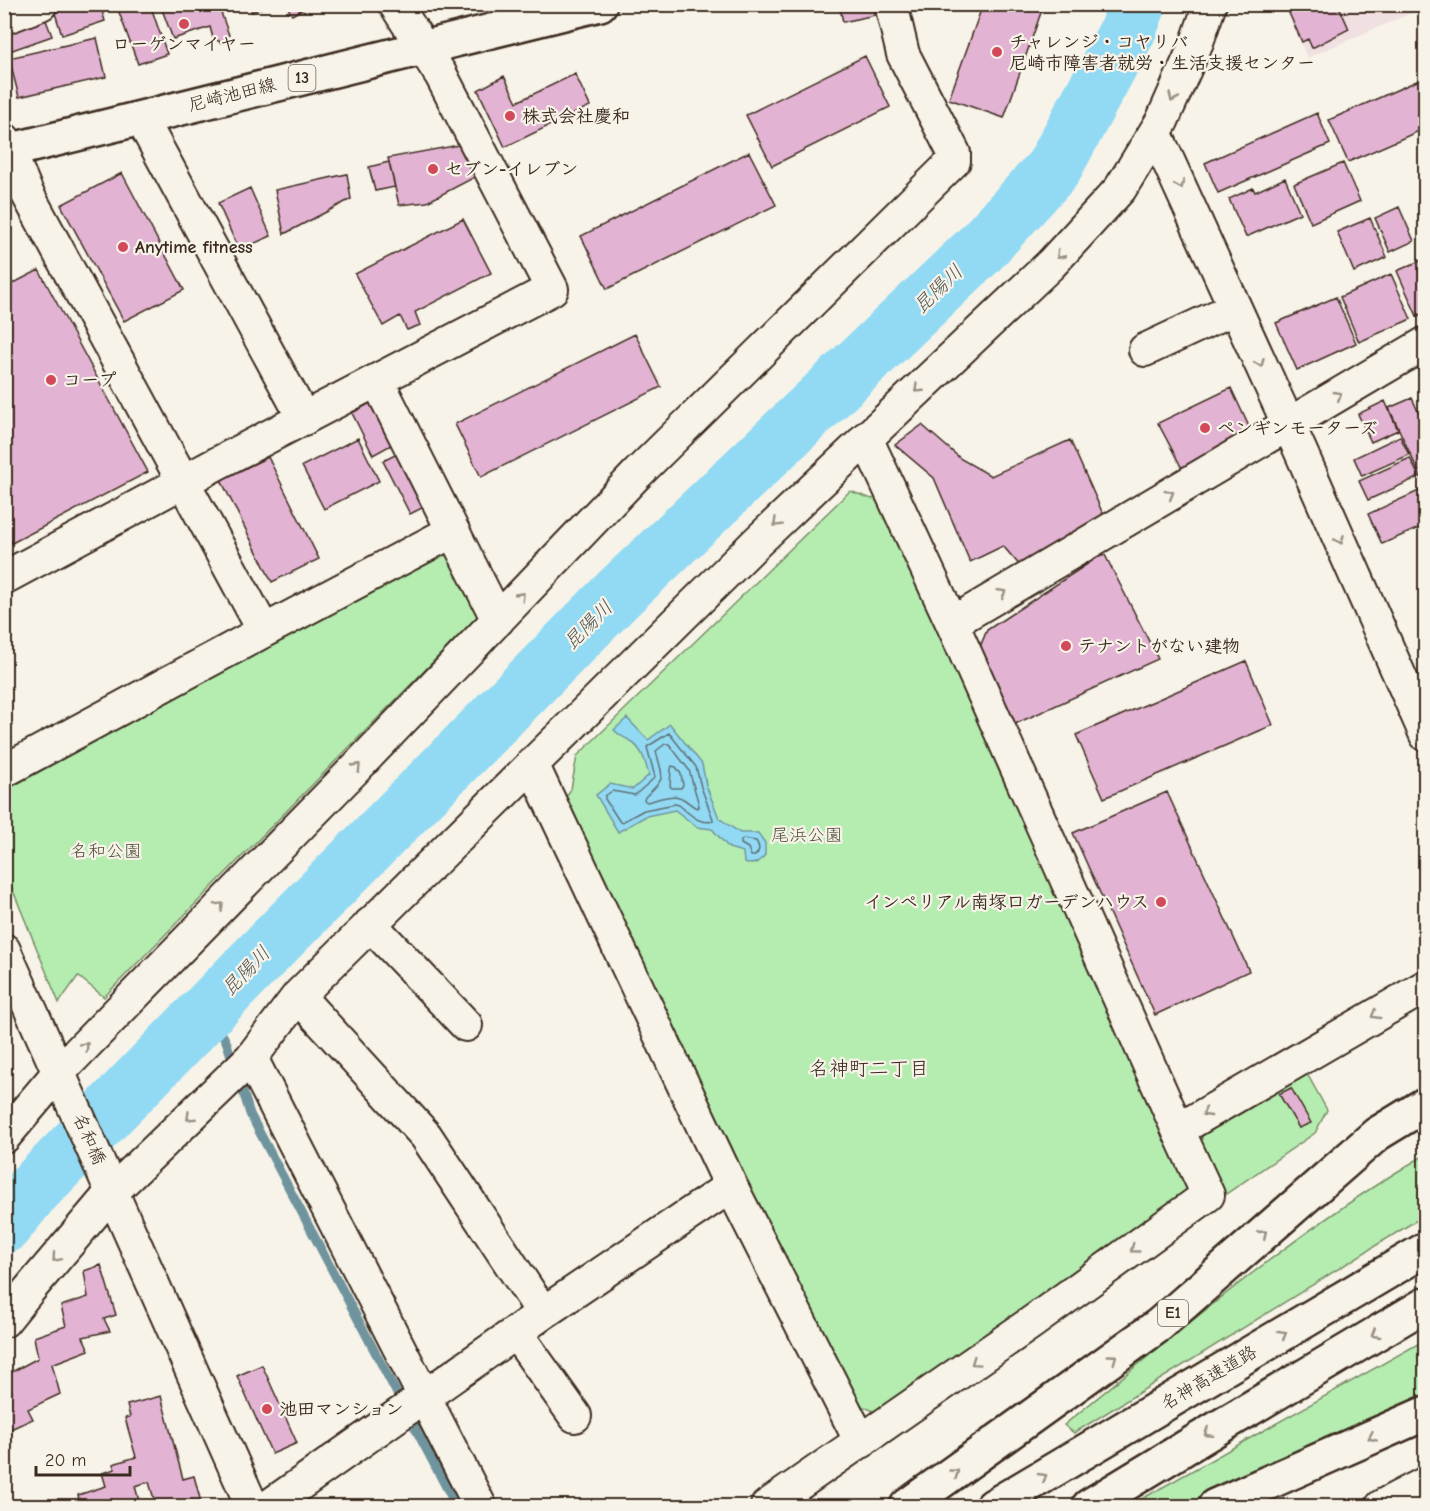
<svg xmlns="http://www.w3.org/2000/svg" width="1430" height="1511" font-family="'Comic Neue','Klee One',sans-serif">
  <rect width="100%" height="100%" fill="#f7f3e8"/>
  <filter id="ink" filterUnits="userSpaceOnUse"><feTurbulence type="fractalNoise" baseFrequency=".0167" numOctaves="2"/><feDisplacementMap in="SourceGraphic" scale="12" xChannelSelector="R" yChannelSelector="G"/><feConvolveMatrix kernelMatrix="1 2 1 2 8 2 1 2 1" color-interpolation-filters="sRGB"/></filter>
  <g filter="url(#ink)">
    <path fill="#f1e0e2" d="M1422,4L1423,8L1307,58L1284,5Z"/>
    <path fill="#b5edb0" stroke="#788c67" stroke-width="1.5" d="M850,491L872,499L882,495L1190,1195L876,1412L854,1403L563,801L571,789L577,756Z
      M448,549L480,614L104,997L78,976L59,1003L5,871L4,791Z
      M1305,1070L1327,1110L1315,1133L1220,1198L1200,1146L1204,1129Z
      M1425,1155V1215L1074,1433L1064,1425C1181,1330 1295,1231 1425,1155Z
      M1425,1340V1395L1254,1478L1189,1506H1131V1505Z"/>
    <path fill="#92daf4" stroke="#6f949e" stroke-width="1.5" d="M627,718L648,740L670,724L702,764L706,785L719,818L740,833H758L765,843V855C759,862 754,866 744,863L743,852L729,848L712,829L697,827L675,810L646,816L618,832L596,795L610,784L633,789L649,775C645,762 643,749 630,741C623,736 622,738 614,730Z"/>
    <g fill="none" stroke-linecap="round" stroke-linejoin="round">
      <path stroke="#5e7074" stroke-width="1.5" d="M669,733L696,767L701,787L713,819V821C699,825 690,814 679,805L675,804L644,810L622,822H620L605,799V796L612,791L635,795L652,780L655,777L647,747Z
        M665,744H669L689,770L699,805L697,808C691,806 686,799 679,797C670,794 656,800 647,802L644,800L645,797C667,777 663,779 656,751Z
        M672,766L676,767L681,774L683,785L681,788H672L670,786L671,769Z
        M743,839L756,841C760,847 760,851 755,856H751L748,848L741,844V841Z"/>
      <path stroke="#6f949e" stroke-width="9" d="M208,1010L226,1041L234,1065
        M239,1079L250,1114L456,1506"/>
      <path stroke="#92daf4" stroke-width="57" d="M4,1225L29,1194L243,974L618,594L978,251L1053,169L1128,30L1138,4"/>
    </g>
    <path fill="#e3b3d3" stroke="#3b2a1e" stroke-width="1.5" d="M62,4H100L105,21L62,35L53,7Z
      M116,4H150L167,54L138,64Z
      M160,4H218L229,35L222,43L213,38L210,27L173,39Z
      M249,4H270L252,12Z
      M286,4H312L292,15Z
      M839,4H872L875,15L843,22Z
      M983,4H1044L1004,118L949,99Z
      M1285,4H1338L1349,29L1312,48L1308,39L1302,42Z
      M44,15L52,36L4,53V29Z
      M97,38L106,77L19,97L9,58Z
      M865,56L890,107L772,166L746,115Z
      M575,74L590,106L505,147L478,90L504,76L517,102Z
      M1426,77V128L1348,162L1329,120Z
      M1317,113L1330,144L1218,193L1205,163Z
      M464,144L477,176L427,202L399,205L388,158Z
      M749,152L776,205L607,289L581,236Z
      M389,162L395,187L375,191L369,167Z
      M1343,163L1360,201L1311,223L1294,184Z
      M122,173L184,290L124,321L61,205Z
      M347,174L351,199L284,234L275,190Z
      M1285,178L1300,213L1246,237L1229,199L1253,188L1255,192Z
      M250,188L271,236L239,250L218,203Z
      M1426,199V214L1420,202Z
      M1399,207L1414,241L1390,252L1375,218Z
      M1370,218L1387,257L1354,272L1337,232Z
      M463,219L491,273L415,312L420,325L407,330L400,316L383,326L355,274Z
      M1422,260L1426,267V313L1417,316L1397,271Z
      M39,270L148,472L12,543L4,530V288Z
      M1391,274L1411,319L1359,342L1340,297Z
      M1336,297L1356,343L1297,370L1276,323Z
      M635,334L661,387L481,477L455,424Z
      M1231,388L1252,433L1185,474L1158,423Z
      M1412,398L1421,418L1426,416V488L1389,408Z
      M1385,401L1398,430L1371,442L1358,414Z
      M372,402L393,444L373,455L352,413Z
      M922,425L961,459L991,476L1070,440L1103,514L1022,568L1003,546L970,562L934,478L895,445Z
      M1400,436L1409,455L1362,476L1354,458Z
      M358,438L379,481L324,509L302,466Z
      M399,453L426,506L410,514L383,461Z
      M268,457L319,559L272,582L221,480Z
      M1410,458L1419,477L1368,500L1359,481Z
      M1421,490L1424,498L1426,497V525L1382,544L1368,514Z
      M1105,555L1158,659L1013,725L977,654L987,630L1098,557Z
      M1246,661L1273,725L1104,798L1076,735Z
      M1167,792L1249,971L1155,1015L1073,833Z
      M1291,1088L1311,1123L1299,1128L1279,1094Z
      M101,1265L116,1315L104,1319L110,1331L83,1337L89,1350L52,1364L60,1394L28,1409L33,1419L4,1432V1396L12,1393L8,1374L38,1358L34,1337L66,1326L61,1306L88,1297L84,1271Z
      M262,1365L297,1443L272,1454L237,1376Z
      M161,1396L183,1479L194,1476L202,1506H156L149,1482L135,1486L140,1505L133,1506H69L68,1503L79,1500L78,1495L106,1486L102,1473L115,1469L113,1464L136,1457L125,1418L130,1417L127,1405Z"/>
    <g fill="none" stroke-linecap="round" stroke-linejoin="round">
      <g stroke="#3b2a1e" stroke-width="36">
        <path id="minor" d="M4,18L41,4
          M141,118L304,419
          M1155,132L1300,450L1426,735
          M4,139L27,193L264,631
          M1145,350L1235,308
          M866,438L952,623L1178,1130
          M453,531L498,620
          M4,578L216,464L552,289L441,75L395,4
          M952,623L1426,343
          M532,764L731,1186L861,1442
          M4,771L264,631L453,531L377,380
          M370,924L466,1025
          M4,950L252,1506
          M298,996L426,1136L543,1313
          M251,1058L480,1506
          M4,1137L59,1072L355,769L638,473L954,161V153L903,54L891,4
          M4,1321L29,1290L112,1192L251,1058L298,996L757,542L1051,264L1120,189L1162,121L1197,42L1210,4
          M516,1333L575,1416
          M269,1506L543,1313L731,1186
          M767,1506L1031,1323L1208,1195L1178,1130L1426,986
          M1382,1506L1426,1483"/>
      </g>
      <g stroke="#3b2a1e" stroke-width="38">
        <path id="major" d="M4,152L600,4"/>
      </g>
      <g stroke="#3b2a1e" stroke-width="38">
        <path id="highway" d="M907,1506L1159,1325L1377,1134L1426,1104
          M993,1506L1426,1249
          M1089,1506L1221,1426L1426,1304
          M1215,1506L1426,1413"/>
      </g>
      <use href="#minor" stroke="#f7f3e8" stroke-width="32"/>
      <use href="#major" stroke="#f7f3e8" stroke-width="33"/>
      <use href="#highway" stroke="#f7f3e8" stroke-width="33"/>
    </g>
    <defs><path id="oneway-chevron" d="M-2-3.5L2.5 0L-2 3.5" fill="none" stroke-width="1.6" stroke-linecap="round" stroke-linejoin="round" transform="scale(1.5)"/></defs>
    <g stroke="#998e83">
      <use href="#oneway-chevron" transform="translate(1173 98) rotate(114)"/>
      <use href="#oneway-chevron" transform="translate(1180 185) rotate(66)"/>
      <use href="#oneway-chevron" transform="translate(1060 255) rotate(132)"/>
      <use href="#oneway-chevron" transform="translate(1260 363) rotate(66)"/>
      <use href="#oneway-chevron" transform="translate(918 389) rotate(137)"/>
      <use href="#oneway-chevron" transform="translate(1338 395) rotate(-31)"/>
      <use href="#oneway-chevron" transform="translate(1170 494) rotate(-31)"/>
      <use href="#oneway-chevron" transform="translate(777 523) rotate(136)"/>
      <use href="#oneway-chevron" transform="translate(1340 540) rotate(66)"/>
      <use href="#oneway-chevron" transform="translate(1002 593) rotate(-31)"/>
      <use href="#oneway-chevron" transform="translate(521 596) rotate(-46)"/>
      <use href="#oneway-chevron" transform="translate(357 767) rotate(-46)"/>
      <use href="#oneway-chevron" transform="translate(220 906) rotate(-45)"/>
      <use href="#oneway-chevron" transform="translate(1375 1015) rotate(150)"/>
      <use href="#oneway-chevron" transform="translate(85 1046) rotate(-46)"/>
      <use href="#oneway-chevron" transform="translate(1206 1113) rotate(150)"/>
      <use href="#oneway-chevron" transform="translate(190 1117) rotate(136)"/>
      <use href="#oneway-chevron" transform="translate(1263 1234) rotate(-41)"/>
      <use href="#oneway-chevron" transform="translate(1134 1249) rotate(144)"/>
      <use href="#oneway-chevron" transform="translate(56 1258) rotate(131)"/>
      <use href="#oneway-chevron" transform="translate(1283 1334) rotate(-31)"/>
      <use href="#oneway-chevron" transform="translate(1375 1334) rotate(149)"/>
      <use href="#oneway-chevron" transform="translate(1113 1358) rotate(-36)"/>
      <use href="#oneway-chevron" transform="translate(975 1362) rotate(145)"/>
      <use href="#oneway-chevron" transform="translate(1208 1433) rotate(148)"/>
      <use href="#oneway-chevron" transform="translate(1372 1437) rotate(156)"/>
      <use href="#oneway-chevron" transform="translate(955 1473) rotate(-36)"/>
      <use href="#oneway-chevron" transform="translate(1043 1477) rotate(-31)"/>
    </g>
  </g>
  <g fill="#d1495b" stroke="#f7f3e8" stroke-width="2">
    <circle cx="184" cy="24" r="6"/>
    <circle cx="997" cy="52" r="6"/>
    <circle cx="510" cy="116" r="6"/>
    <circle cx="433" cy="169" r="6"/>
    <circle cx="123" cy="247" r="6"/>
    <circle cx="51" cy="380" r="6"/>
    <circle cx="1205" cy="428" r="6"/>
    <circle cx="1066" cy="646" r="6"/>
    <circle cx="1161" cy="902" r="6"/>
    <circle cx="267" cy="1409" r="6"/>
  </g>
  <g text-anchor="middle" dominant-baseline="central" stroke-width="4.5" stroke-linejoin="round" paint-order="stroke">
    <g fill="#f7f3e8" stroke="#73665b" stroke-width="1.5">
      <rect x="288.5" y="65" width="27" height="26" rx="4.5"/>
      <rect x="1158" y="1300" width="30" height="26" rx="4.5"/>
    </g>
    <g font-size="16" font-weight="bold" fill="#3b2a1e">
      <text x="302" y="78">13</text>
      <text x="1173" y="1313">E1</text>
    </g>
    <g font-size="18" font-weight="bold" fill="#3b2a1e" stroke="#f7f3e8" text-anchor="start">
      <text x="1009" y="42">チャレンジ・コヤリバ<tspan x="1009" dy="21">尼崎市障害者就労・生活支援センター</tspan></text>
      <text x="184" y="44" text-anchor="middle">ローゲンマイヤー</text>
      <text x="522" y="116">株式会社慶和</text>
      <text x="445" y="169">セブン-イレブン</text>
      <text x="135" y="247">Anytime fitness</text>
      <text x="63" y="380">コープ</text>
      <text x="1217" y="428">ペンギンモーターズ</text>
      <text x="1078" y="646">テナントがない建物</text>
      <text x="1149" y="902" text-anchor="end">インペリアル南塚口ガーデンハウス</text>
      <text x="279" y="1409">池田マンション</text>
    </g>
    <g font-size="18" fill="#3b2a1e" stroke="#f7f3e8">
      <text transform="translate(232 95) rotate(-14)">尼崎池田線</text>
      <text transform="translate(89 1139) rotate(66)">名和橋</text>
      <text transform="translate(1209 1378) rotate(-31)">名神高速道路</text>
    </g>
    <g font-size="18" fill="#53513b" stroke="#f7f3e8">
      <text x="807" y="835">尾浜公園</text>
      <text x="106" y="851">名和公園</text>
    </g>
    <g font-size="20" font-style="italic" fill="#515654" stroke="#f7f3e8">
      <text transform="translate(938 289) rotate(-44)">昆陽川</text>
      <text transform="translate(588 625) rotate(-45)">昆陽川</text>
      <text transform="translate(246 971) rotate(-46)">昆陽川</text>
    </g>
    <g font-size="20" fill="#3b2a1e" stroke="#f7f3e8">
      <text x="869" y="1068">名神町二丁目</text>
    </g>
  </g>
  <rect width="1430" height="1511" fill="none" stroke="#f7f3e8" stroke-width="24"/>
  <rect x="12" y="12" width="1406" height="1487" fill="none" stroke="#3b2a1e" stroke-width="2" filter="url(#ink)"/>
  <path d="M36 1466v9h94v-9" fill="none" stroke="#3b2a1e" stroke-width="3"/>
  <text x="45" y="1466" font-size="18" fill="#3b2a1e" stroke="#f7f3e8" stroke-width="4.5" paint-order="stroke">20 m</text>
</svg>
